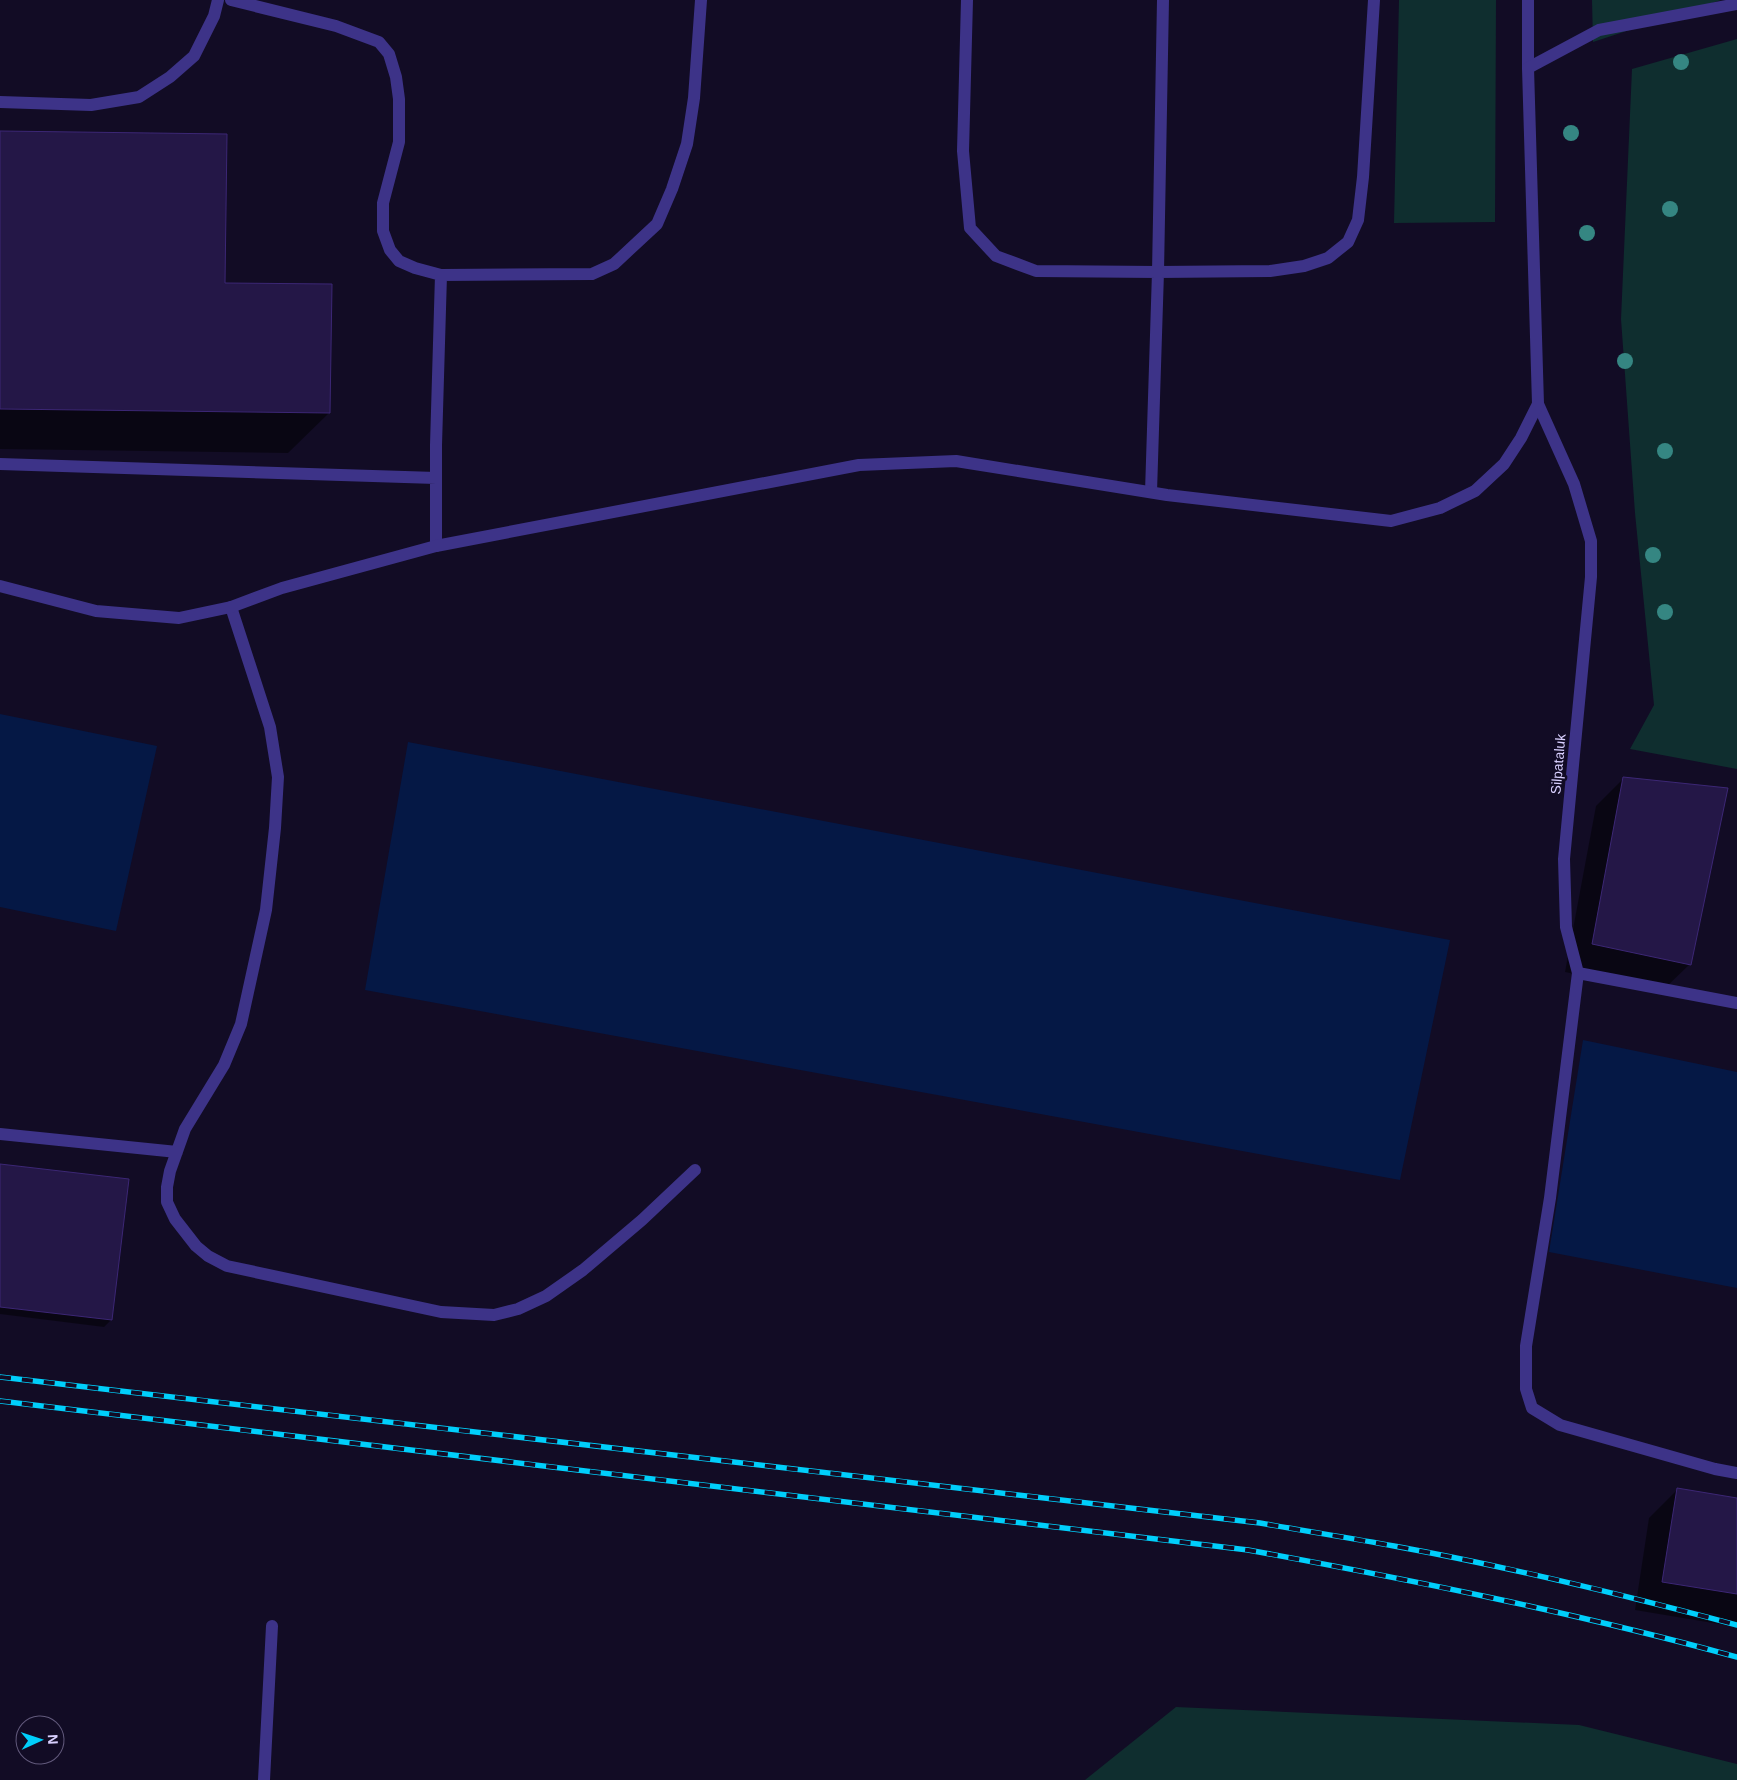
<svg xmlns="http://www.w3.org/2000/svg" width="1737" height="1780" font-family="Arial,sans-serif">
  <rect width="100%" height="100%" fill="#120c25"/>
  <path fill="#0f2e2f" d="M1399,0H1496L1495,222L1394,223Z
    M1592,0H1721L1593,42Z
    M1737,39V769L1630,749L1654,705L1635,513L1621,319L1632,69Z
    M1176,1707L1579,1725L1737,1764V1780H1085Z"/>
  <path fill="#051845" d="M0,714L157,746L116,931L0,907Z
    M408,742L1450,940L1400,1180L365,990Z
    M1583,1040L1737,1072V1288L1549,1252Z"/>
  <path fill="#0007" d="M0,132L224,284L329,413L288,453L0,449Z
    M1624,778L1690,964L1661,992L1565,972L1596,806Z
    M0,1165L111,1320L104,1327L0,1314Z
    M1678,1489L1737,1499V1627L1635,1610L1649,1518Z"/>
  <path fill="#241747" stroke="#3c2775" d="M0,131L227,134L225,283L332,284L330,413L0,409Z
    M1623,777L1728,788L1691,965L1592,944Z
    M0,1164L129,1179L112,1320L0,1307Z
    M1677,1488L1737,1498V1594L1662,1582Z"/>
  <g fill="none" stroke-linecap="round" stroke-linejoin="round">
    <path stroke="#3d3388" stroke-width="12" d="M231,0L336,26L379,42L389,54L396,77L399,99V142L383,203V231L390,250L399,261L415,268L441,275
      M967,0L963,151L970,228L996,256L1036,271L1158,272L1151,492
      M1163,0L1158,272L1270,271L1304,266L1328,258L1348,242L1358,220L1363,177L1374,0
      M0,102L91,105L139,97L170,77L194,56L214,16L218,0
      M0,464L436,478
      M436,546V445L441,275L592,274L614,264L657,224L672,189L687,144L694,98L701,0
      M231,607L270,727L278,777L275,828L266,910L241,1024L224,1065L185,1129L170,1171L167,1187V1202L175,1219L196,1246L208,1256L227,1266L441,1312L494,1315L518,1309L546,1296L583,1270L642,1220L695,1170
      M0,1134L177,1152"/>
    <path stroke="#3d3388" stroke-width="12" d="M1528,68V0
      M1538,404L1574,484L1591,541V577L1564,859L1566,927L1578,973L1737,1003
      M1578,973L1550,1198L1526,1346V1389L1532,1408L1560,1425L1715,1469L1737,1473
      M264,1780L272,1626"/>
    <path stroke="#3d3388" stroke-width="12" d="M0,586L96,611L179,618L231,607L282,588L436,546L859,465L956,461L1167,495L1391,521L1440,508L1475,491L1504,464L1521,438L1538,404L1528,68L1599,30L1737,4"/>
    <g stroke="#00cffb" stroke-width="5.5">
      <path id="rail" d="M0,1377L1260,1523C1305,1531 1350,1538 1394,1546C1510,1567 1624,1595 1737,1625
        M0,1401L1248,1550C1412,1580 1576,1613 1737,1657"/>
    </g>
    <use href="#rail" stroke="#120c25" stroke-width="4" stroke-dasharray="11" stroke-linecap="butt"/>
  </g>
  <g fill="#358682">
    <circle cx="1681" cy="62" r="8"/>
    <circle cx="1571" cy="133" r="8"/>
    <circle cx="1670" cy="209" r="8"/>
    <circle cx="1587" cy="233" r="8"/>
    <circle cx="1625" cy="361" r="8"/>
    <circle cx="1665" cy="451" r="8"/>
    <circle cx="1653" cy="555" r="8"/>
    <circle cx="1665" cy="612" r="8"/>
  </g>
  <g text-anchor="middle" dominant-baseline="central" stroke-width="5" stroke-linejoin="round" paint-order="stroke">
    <g font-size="14" fill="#d9d0ff" stroke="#120c25">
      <text transform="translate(1558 764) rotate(-85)">Silpataluk</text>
    </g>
  </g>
  <g transform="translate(40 1740) rotate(87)"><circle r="24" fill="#120c25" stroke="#625a7c"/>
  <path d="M0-4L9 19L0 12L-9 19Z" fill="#00cffb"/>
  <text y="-8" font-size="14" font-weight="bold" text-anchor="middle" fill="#d9d0ff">N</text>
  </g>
</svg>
